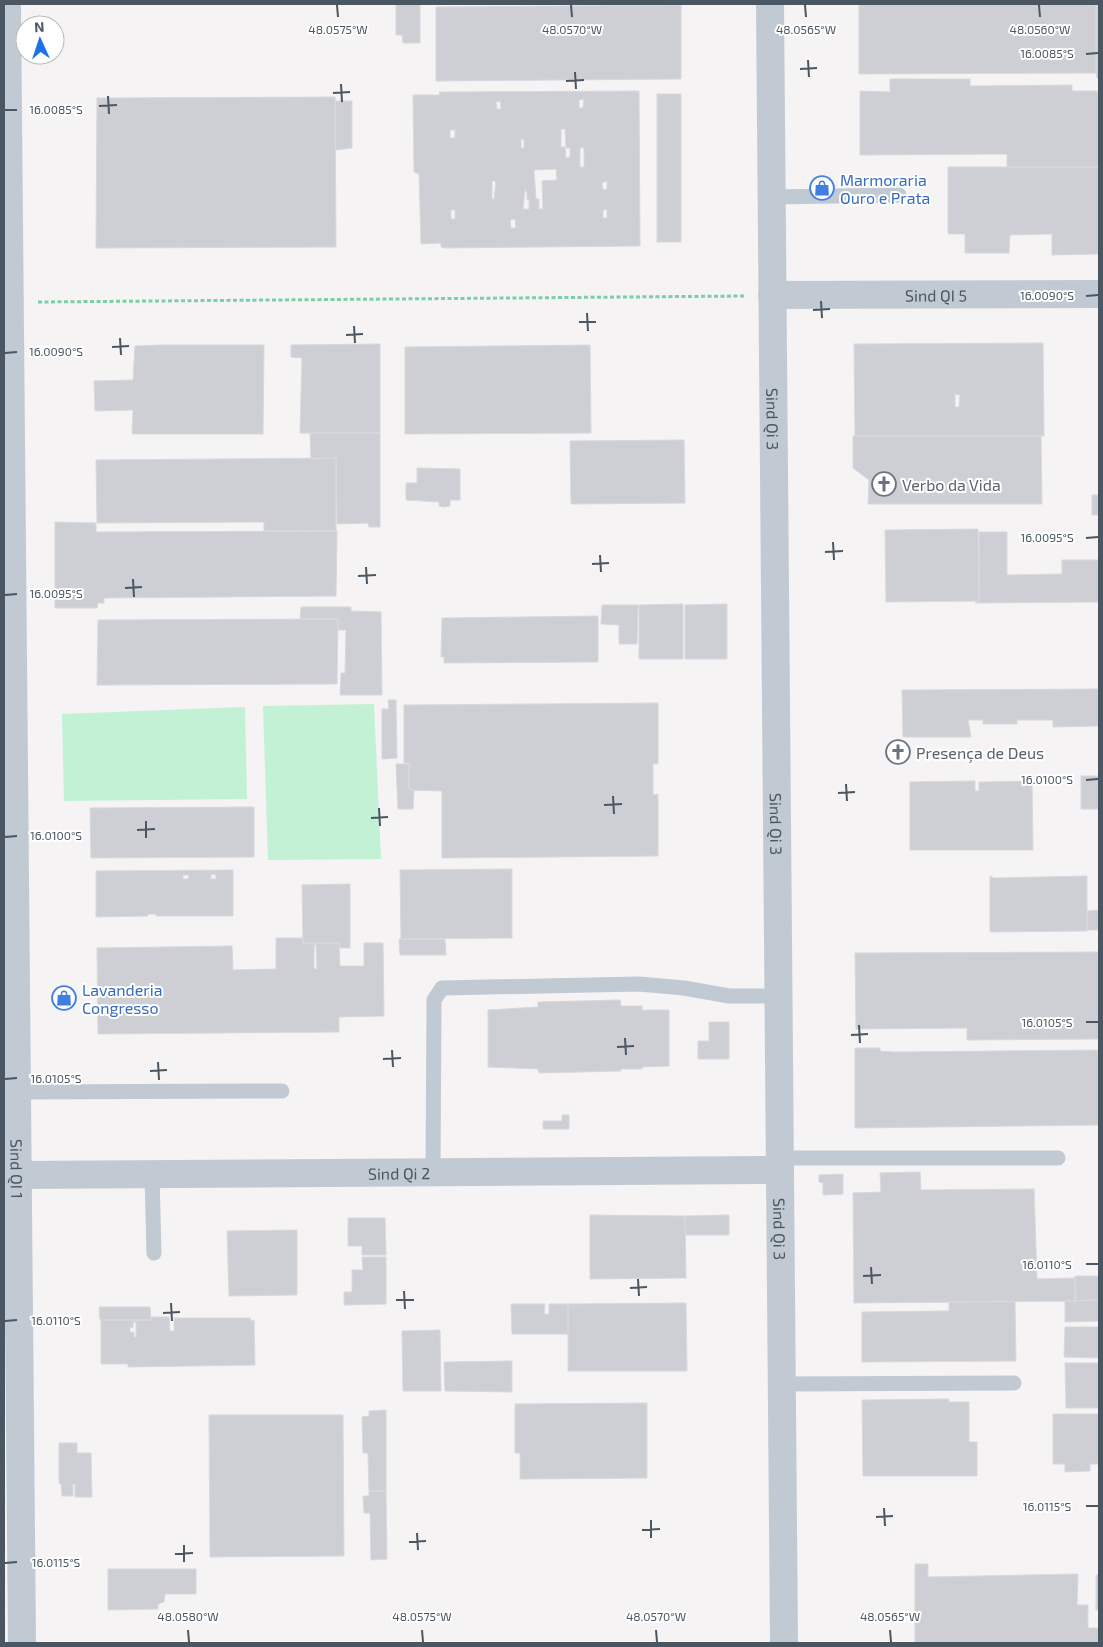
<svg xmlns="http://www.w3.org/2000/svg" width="1103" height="1647" font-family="'Exo 2',sans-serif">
  <rect width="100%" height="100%" fill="#f5f3f3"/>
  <path fill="#c3f1d5" d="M374,704L381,859L268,860L263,706Z
    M245,707L247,799L64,801L62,714Z"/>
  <path fill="#cdcfd5" stroke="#d7d9de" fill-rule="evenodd" d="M396,4H420V43H403L402,35H396Z
    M859,4H1096V73L859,74Z
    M1096,4H1099V78H1097L1096,73Z
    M681,5V79L436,81V7Z
    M890,79H970V86L1072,85V91H1096L1099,92V167H1007V154L860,155V91L890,92Z
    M639,91L640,246L444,248L441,247V243L421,244L419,174L414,172L413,95H440L439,92ZM584,99L583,108H579V100ZM500,101L501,109H497L496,102ZM561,129H565L566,148H570V157L566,158L565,147H561ZM450,130H455V138H450ZM521,139H524V148H521ZM580,148H584V167H580ZM556,169L557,180L542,181L543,209H539V199H536L534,170ZM492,181H496L494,199H492ZM607,181V189L603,190L602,183ZM525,190L527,193V200H529V209H523ZM607,209V218H603V210ZM451,210H455V219H451ZM515,219L516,228H511L510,220Z
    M657,94H681V242H657Z
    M335,97L336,247L96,248L97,98Z
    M335,101H352V148L336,150Z
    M948,167H1099V254L1052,255V234L1010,235L1009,253H965V234H948Z
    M1043,343L1044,436H855L854,344ZM955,394L960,395L959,407H955Z
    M380,344V433H300L302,358L291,357V345Z
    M161,345H264L263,434H132L133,410L95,411L94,381L133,380L135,346Z
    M590,345L591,433L405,434V347Z
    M310,433H380V527H369L368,523L337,524L336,458L311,459Z
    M853,436H1041L1042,504H868L869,480L853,468Z
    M684,440L685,503L571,504L570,441Z
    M336,458V531H264V522L97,523L96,460Z
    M417,468L460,469V500H450V506L444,507L439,506V502L406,500V483H417Z
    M1092,495H1099V515H1092Z
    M55,522L96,523V532L337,531L336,596L104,598V603H98L97,608H55Z
    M978,529L979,601L886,602L885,530Z
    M979,532H1007V575L1062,574V560H1099V602L975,603L979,601Z
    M683,604V659H639V605Z
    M727,604V659H685V605Z
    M602,605H638L637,644H619V625L601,624Z
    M301,607H351V611L381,612L382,695H340L341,673H345L346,630H338V619H300Z
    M598,616V662L444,663V657H441L442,618Z
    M325,619H338L337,684L97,685L98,620Z
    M1099,689V726L1053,727V720H1017V724H983V720H968L971,737H903L902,690Z
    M388,700H396L397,758L382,759V709H389Z
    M658,703V764H653V795L658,794V856L442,858V791L409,790V763H404V705Z
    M396,764H409V790H414L413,809H398Z
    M1081,776H1099V809H1081Z
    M975,781V791H979V782L1032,781L1033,850H910V782Z
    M254,807V857L91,858L90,808Z
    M512,869V938L401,939L400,870Z
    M233,870V916H156V914H148V916L96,917V871ZM211,874L216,875V879H211ZM183,875H189L188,879H183Z
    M990,876L994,878L1087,876V931L990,932Z
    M350,884V948H340L339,943H316L314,947V943H303L302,885Z
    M1099,910V930H1087V911Z
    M276,938H303V943H314V969H317L316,943H339L340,966H364V943H383L384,1016L339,1017V1032L98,1034L97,948L232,946L233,970L276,969Z
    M399,939H445L446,955H400Z
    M1099,952V1039L967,1040V1028L856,1029L855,953Z
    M620,1000L621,1006H642V1010H669V1066L642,1067V1069H621V1071L539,1073L538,1069L488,1067V1010L538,1007V1002Z
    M709,1022H729V1059H698V1041H709Z
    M855,1048H880V1051L895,1052L1099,1050V1125L855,1128Z
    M562,1115H569V1129H543V1121H562Z
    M920,1172L921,1190L1034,1189L1037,1279L1075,1278V1301L854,1303L853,1193L881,1192L880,1173Z
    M843,1174V1194L823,1195V1183L819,1182V1175Z
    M590,1215L685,1216L686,1278L590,1279Z
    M729,1215V1235H686L685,1216Z
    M348,1218H385L386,1255H362V1246H348Z
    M297,1230V1295L229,1296L227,1231Z
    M362,1257H386V1304L344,1305V1292H352V1270H363Z
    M1075,1276H1099V1300L1076,1301Z
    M1099,1300V1321L1065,1322V1301Z
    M1015,1301L1016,1361L862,1362V1312L949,1311V1302Z
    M686,1303L687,1371H568V1304Z
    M511,1304H545L544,1314H549V1304H568V1334H512Z
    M99,1307H150L151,1320H100Z
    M151,1317H169L170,1331H174V1318H251L250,1321L254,1320L255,1365L128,1367V1364H101V1320H151ZM133,1322H136V1337H134V1332H130V1327L133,1328Z
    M1065,1327H1099V1358L1064,1357Z
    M440,1330L441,1391H403L402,1331Z
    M512,1361V1392L445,1391L444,1362Z
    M1065,1363H1099V1408H1066Z
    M949,1399V1402H969V1442H977V1476H863L862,1400Z
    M647,1403V1478L520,1479V1453H515V1404Z
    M386,1410V1491H369L368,1453H363L362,1417L369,1416V1411Z
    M1053,1414H1099V1464H1090V1471L1065,1472V1464H1053Z
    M209,1415H343L344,1556L210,1557Z
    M59,1443H77V1453H91L92,1497H75V1484H73V1496H62L61,1484L59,1483Z
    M369,1491H386L387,1559L371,1560L370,1513H364L363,1496H369Z
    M915,1564H928V1577L1078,1574L1077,1605H1088V1628H1099V1643H915Z
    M108,1569H196V1594H165L164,1602L158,1604V1609L108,1610Z
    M1096,1575H1099V1610H1096Z"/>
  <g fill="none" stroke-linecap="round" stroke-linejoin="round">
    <path stroke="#7ad0a6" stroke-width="3" stroke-dasharray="4 2.5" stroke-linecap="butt" d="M38,302L745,296"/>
    <path stroke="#c1cad2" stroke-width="15" d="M771,197L899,195
      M17,1092L282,1091
      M780,1158H1058
      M433,1173L434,1000L442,988L639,984L684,988L729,996H778
      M152,1175L154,1253
      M782,1384L1014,1383"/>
    <g stroke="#c1cad2" stroke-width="28">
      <path id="s1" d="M7,4L22,1643"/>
      <path id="s2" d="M770,4L784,1643"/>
      <path id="s3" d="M772,295L1099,294"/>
      <path id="s4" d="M18,1175L780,1170"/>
    </g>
  </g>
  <path fill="none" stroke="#4a5661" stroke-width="2" d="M337,5L338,17M571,5L572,17M805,5L806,17M1039,5L1040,17M1086,54L1098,53M808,60L809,77M800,69L817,68M575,72L576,89M566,81L584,80M341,84L342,102M333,93L350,92M108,96L109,114M99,106L117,105M5,110H17M1086,296L1098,295M821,301L822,318M813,310L830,309M587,313L588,331M579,322H596M354,326L355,343M346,335L363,334M120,338L121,355M112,347L129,346M5,353L17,352M1086,538L1098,537M833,542L834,560M825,552L843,551M600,555L601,572M592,564L609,563M366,567L367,584M358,576L376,575M133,579L134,597M125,588L142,587M5,595L17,594M1086,780L1098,779M846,784L847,801M838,793L855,792M613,796L614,814M604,805L622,804M379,808L380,826M371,818L388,817M146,821V838M137,830L155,829M5,837L17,836M1086,1022H1098M859,1025L860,1043M851,1035L868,1034M625,1038L626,1055M617,1047L634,1046M392,1050L393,1067M383,1059L401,1058M158,1062L159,1080M150,1071L167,1070M5,1079L17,1078M1086,1264H1098M871,1267L872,1284M863,1276L881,1275M638,1279L639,1296M630,1288L647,1287M404,1291L405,1309M396,1300H414M171,1303L172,1321M163,1313L180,1312M5,1321L17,1320M1086,1506H1098M884,1508L885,1526M876,1517L893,1516M651,1520V1538M642,1530L660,1529M417,1533L418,1550M409,1542L426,1541M184,1545V1562M175,1554L193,1553M5,1563L17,1562M188,1630L189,1642M422,1630L423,1642M656,1630L657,1642M890,1630L891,1642"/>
  <defs>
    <g id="shop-ring" transform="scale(1.25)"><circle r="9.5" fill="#fff" stroke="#3f7fe0" stroke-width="1.5"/><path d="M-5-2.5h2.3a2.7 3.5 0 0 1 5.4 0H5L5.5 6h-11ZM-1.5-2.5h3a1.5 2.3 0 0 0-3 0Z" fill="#3f7fe0"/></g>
    <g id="church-ring" transform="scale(1.25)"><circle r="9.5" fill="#fff" stroke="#6b7280" stroke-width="1.5"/><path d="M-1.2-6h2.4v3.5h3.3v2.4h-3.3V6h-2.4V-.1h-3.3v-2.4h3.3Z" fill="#6b7280"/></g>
  </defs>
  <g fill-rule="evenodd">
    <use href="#shop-ring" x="822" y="188"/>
    <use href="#church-ring" x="884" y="484"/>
    <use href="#church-ring" x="898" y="752"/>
    <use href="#shop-ring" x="64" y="998"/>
  </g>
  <g text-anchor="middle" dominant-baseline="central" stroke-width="4" stroke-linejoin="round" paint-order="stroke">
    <g font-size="16" fill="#366cbe" stroke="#fff" text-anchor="start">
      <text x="840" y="179">Marmoraria<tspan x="840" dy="18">Ouro e Prata</tspan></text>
      <text x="82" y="989">Lavanderia<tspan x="82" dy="18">Congresso</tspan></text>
    </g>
    <g font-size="16" fill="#4a5661" stroke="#fff">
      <text stroke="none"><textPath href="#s3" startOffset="164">Sind QI 5</textPath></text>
      <text stroke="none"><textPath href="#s2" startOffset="415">Sind Qi 3</textPath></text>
      <text stroke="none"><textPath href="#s2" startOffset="820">Sind Qi 3</textPath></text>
      <text stroke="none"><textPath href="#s1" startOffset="1165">Sind QI 1</textPath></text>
      <text stroke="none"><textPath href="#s4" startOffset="381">Sind Qi 2</textPath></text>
      <text stroke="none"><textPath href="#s2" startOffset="1225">Sind Qi 3</textPath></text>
    </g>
    <g font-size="16" fill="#5b616d" stroke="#fff" text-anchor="start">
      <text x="902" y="484">Verbo da Vida</text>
      <text x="916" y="752">Presença de Deus</text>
    </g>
  </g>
  <g font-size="12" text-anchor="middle" fill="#4a5661" stroke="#fff" stroke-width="4" stroke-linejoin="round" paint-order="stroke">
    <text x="338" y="34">48.0575°W</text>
    <text x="572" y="34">48.0570°W</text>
    <text x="806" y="34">48.0565°W</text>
    <text x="1040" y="34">48.0560°W</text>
    <text x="1047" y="58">16.0085°S</text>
    <text x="56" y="114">16.0085°S</text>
    <text x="1047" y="300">16.0090°S</text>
    <text x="56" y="356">16.0090°S</text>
    <text x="1047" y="542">16.0095°S</text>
    <text x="56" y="598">16.0095°S</text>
    <text x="1047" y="784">16.0100°S</text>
    <text x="56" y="840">16.0100°S</text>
    <text x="1047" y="1027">16.0105°S</text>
    <text x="56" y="1083">16.0105°S</text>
    <text x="1047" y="1269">16.0110°S</text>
    <text x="56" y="1325">16.0110°S</text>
    <text x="1047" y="1511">16.0115°S</text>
    <text x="56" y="1567">16.0115°S</text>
    <text x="188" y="1621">48.0580°W</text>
    <text x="422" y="1621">48.0575°W</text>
    <text x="656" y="1621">48.0570°W</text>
    <text x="890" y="1621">48.0565°W</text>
  </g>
  <rect width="1103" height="1647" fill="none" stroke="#4a5661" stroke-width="10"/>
  <g transform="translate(40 40) rotate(357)"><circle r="24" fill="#ffffff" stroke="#b7bbc0"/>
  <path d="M0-4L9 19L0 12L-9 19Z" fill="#1a73e8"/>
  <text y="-8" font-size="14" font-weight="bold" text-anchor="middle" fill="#4a5661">N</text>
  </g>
</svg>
